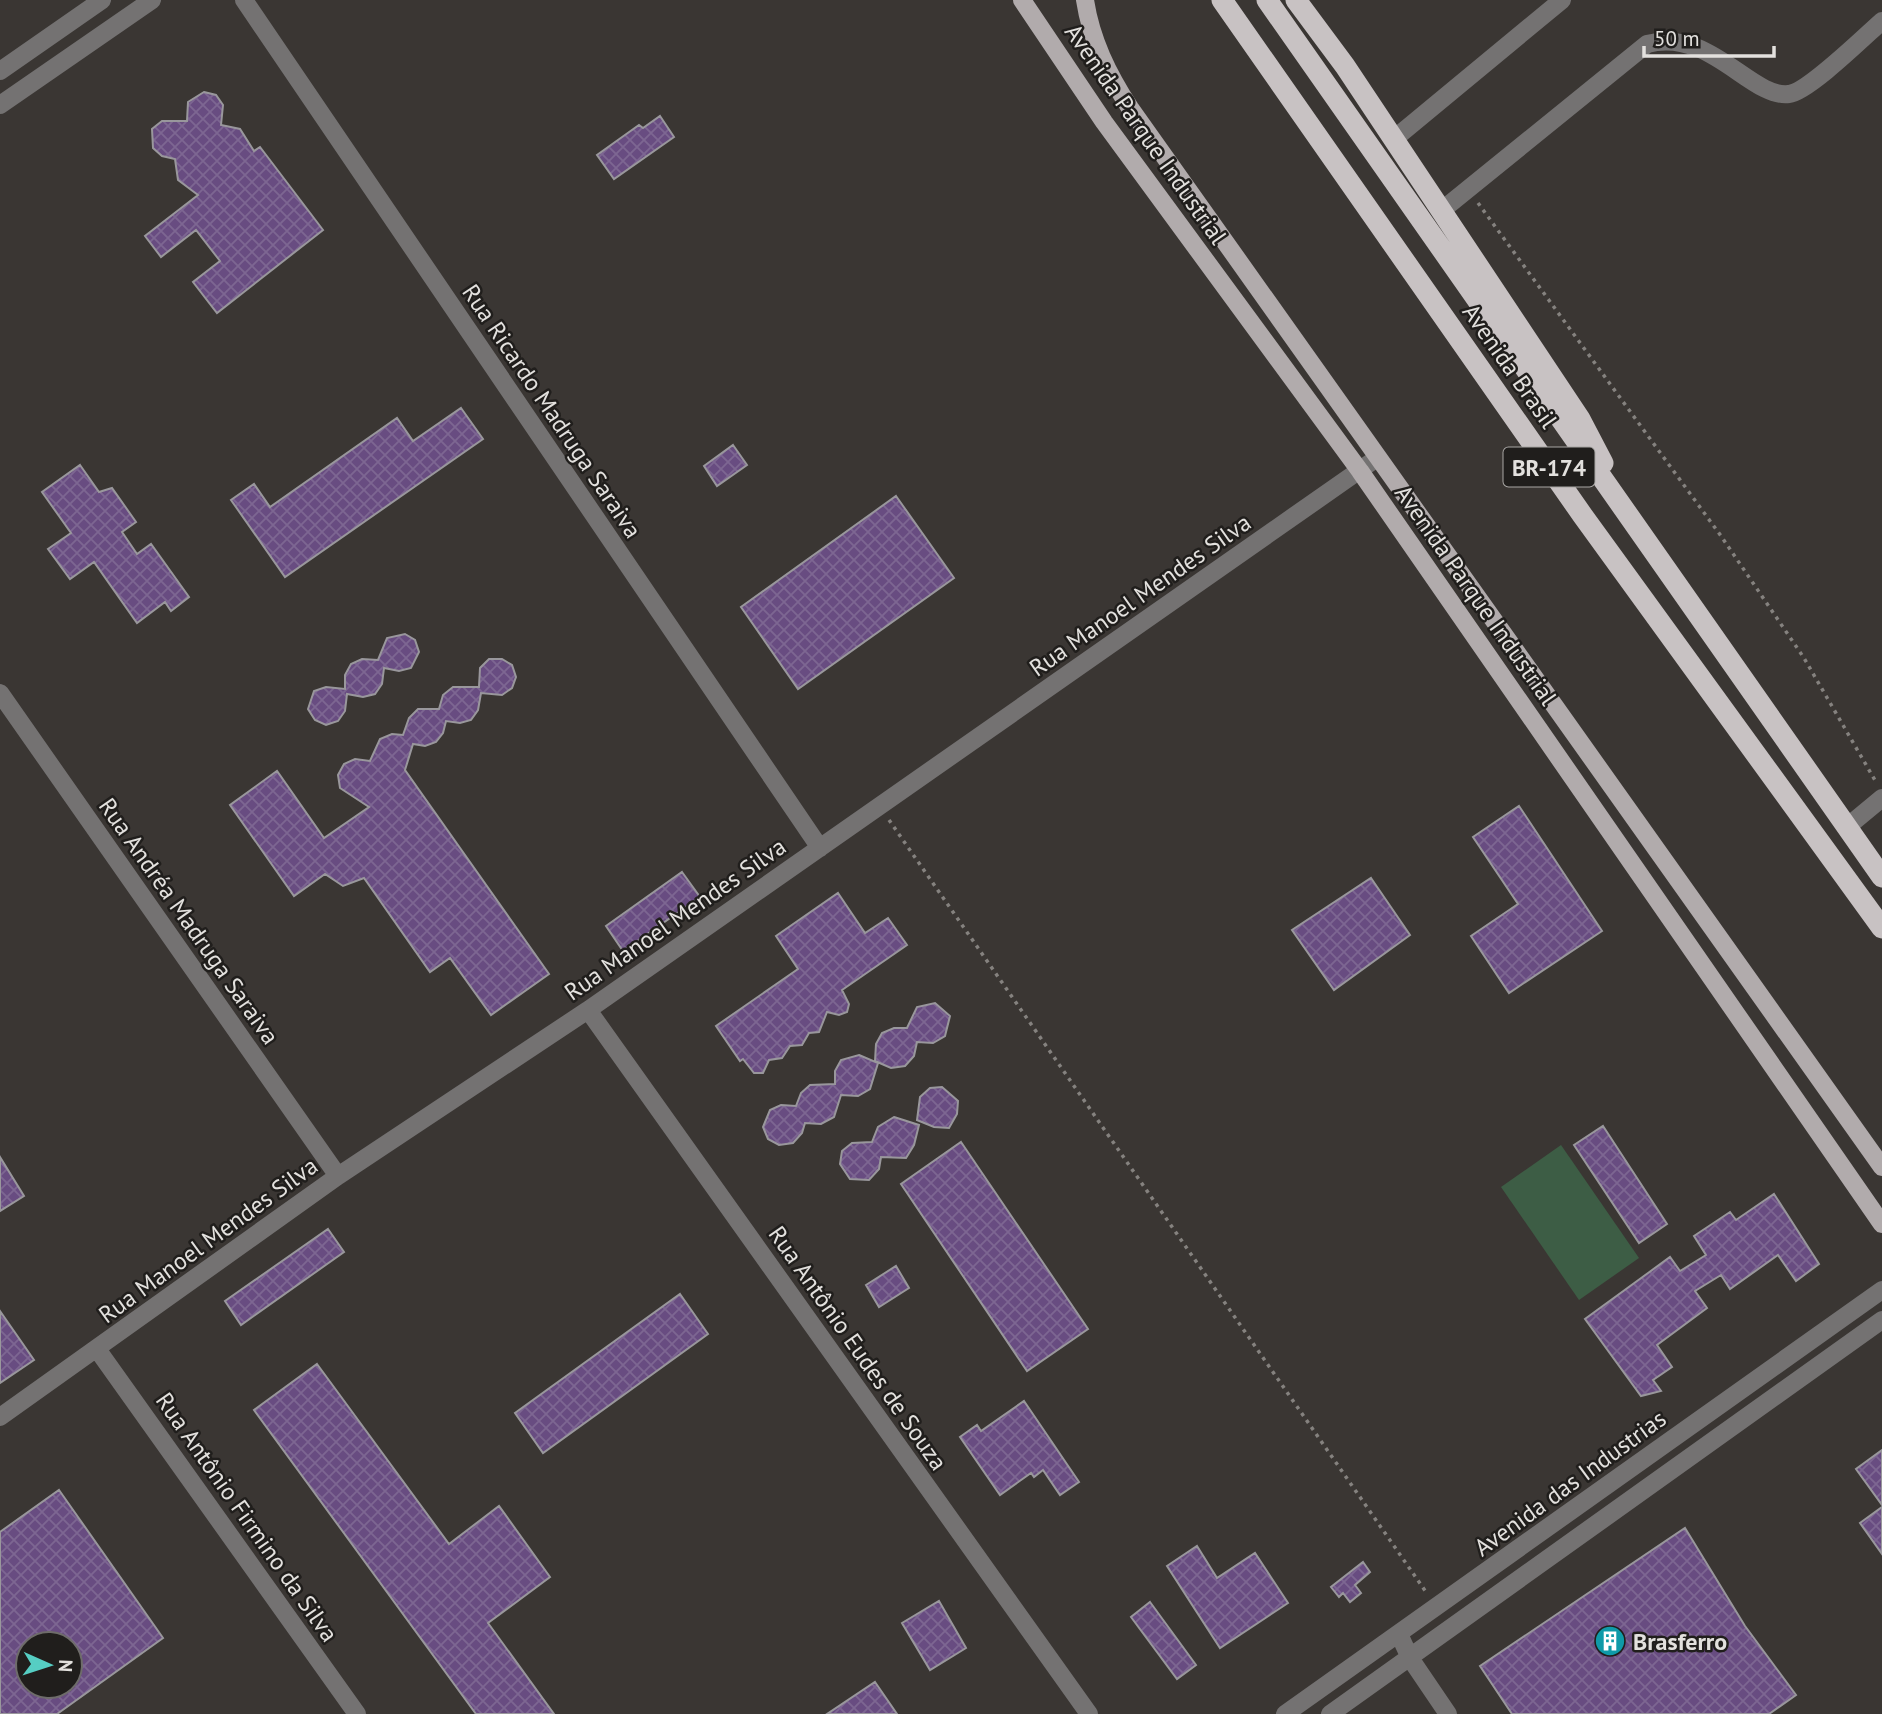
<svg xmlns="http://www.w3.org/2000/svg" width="1882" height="1714" font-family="'PT Sans',sans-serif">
  <defs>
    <pattern id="building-cross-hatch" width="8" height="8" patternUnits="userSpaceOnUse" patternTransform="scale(1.75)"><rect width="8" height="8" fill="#684c81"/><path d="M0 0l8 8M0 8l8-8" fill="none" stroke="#7d6692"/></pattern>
  </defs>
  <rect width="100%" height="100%" fill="#3a3633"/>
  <path fill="#3d5d45" d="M1561,1145L1639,1258L1579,1300L1501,1187Z"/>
  <path fill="url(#building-cross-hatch)" stroke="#99979c" stroke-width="2" fill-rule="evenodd" d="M204,92L216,95L223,105L221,125L240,129L254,151L260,147L323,230L217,313L193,282L220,261L196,230L161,257L145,236L198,195L178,180L175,159L162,156L153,148L152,129L162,121H187L188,102Z
    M660,116L674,137L614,179L597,155L639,125L643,128Z
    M461,408L483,439L285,577L231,500L254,484L270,507L397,418L413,441Z
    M733,445L747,465L717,486L704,466Z
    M80,465L99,492L112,488L136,522L122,532L137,554L151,544L189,597L171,611L165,602L137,623L94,562L70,579L48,549L71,533L42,492Z
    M896,496L954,578L798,689L741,607Z
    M405,634L415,640L419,652L411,668L399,671L384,668L382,684L375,694L363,697L347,694L345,711L338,721L326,725L315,720L308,709L314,691L326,687L345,689V675L351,664L362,659L378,660L387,638Z
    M489,659H502L512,665L516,677L512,688L502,695L481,693L478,710L471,720L460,723L446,721L443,733L436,742L425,746L413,744L405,770L549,974L491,1015L450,958L430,972L364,878L343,886L325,874L294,896L230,805L277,771L324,838L369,807L340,788L338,775L344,764L355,759L370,761L380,739L392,734L403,735L409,718L418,709H439L443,695L453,687H479L480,668Z
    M1519,806L1602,931L1509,993L1471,936L1518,904L1473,837Z
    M682,872L700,897L623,951L606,926Z
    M1371,878L1410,935L1334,990L1292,930Z
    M838,893L865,933L888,918L907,945L842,990L849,1004L847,1012L839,1015L827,1012L819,1032L809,1033L802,1045L790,1046L782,1058L769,1060L763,1073H754L743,1059L740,1061L716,1026L798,969L776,936Z
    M935,1003L950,1016L945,1036L933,1043L917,1042L914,1056L905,1066L891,1068L875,1061L876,1044L882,1033L894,1028H907L917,1007Z
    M859,1055L878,1063L870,1089L858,1096L841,1095L834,1117L821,1124L805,1123L802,1133L793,1143L779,1145L768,1139L763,1127L770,1110L781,1105L796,1106L801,1093L810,1085L835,1084V1071L841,1060Z
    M942,1087L958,1101L957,1114L949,1128L934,1127L917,1120L920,1097L930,1088Z
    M894,1117L919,1125L914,1145L906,1158L881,1157L879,1169L869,1180L850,1179L840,1164L842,1151L852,1143L872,1142L878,1127Z
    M1603,1126L1667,1224L1639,1243L1574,1145Z
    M961,1142L1088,1329L1027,1371L901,1184Z
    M0,1157L24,1196L0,1211Z
    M1774,1194L1819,1264L1796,1281L1778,1255L1730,1289L1721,1275L1695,1291L1707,1308L1657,1345L1672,1367L1653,1380L1661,1391L1641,1396L1585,1319L1670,1257L1680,1271L1706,1255L1694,1236L1730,1212L1736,1220Z
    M328,1229L344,1252L241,1325L225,1301Z
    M896,1266L909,1288L879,1307L866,1285Z
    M680,1294L708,1334L543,1453L515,1413Z
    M0,1311L34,1360L0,1383Z
    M317,1364L449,1544L499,1506L550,1577L488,1623L554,1714H476L254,1410Z
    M1024,1401L1079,1482L1060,1495L1043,1470L1034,1477L1031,1473L1000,1495L960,1437L977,1425L981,1431Z
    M1882,1450V1505L1856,1469Z
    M59,1490L163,1638L57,1714H0V1532ZM28,1644H70V1686H28Z
    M1882,1507V1554L1860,1523Z
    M1685,1528L1745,1626L1796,1695L1769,1714H1512L1480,1666Z
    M1197,1546L1217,1578L1255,1553L1288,1603L1220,1648L1167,1566Z
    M1363,1562L1370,1572L1355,1585L1361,1593L1350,1602L1343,1593L1339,1597L1331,1587Z
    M939,1601L966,1648L930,1670L902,1623Z
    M1150,1602L1196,1665L1177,1679L1131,1617Z
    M875,1682L897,1714H827Z"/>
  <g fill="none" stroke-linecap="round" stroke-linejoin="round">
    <path stroke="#85827f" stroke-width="3.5" stroke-dasharray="3.5 5" stroke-linecap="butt" d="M1478,203L1721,536L1804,658L1876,782
      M889,820L1426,1592"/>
    <path stroke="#747272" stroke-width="18" d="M244,0L820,848
      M0,71L102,0
      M0,105L152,0
      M1394,139L1562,0
      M1441,211L1647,44C1710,27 1751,99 1789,94C1808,92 1865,36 1882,21
      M0,693L338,1176
      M1847,827L1882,798
      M588,1010L1089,1714
      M97,1349L357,1714
      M0,1417L338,1176L588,1010L1377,458
      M1399,1634L1410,1658L1448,1714
      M1285,1714L1882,1290
      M1330,1714L1882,1320"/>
    <path stroke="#b1abac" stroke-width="18" d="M1022,0L1104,122L1360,471L1882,1224
      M1085,0C1091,40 1108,74 1130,108L1882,1167"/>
    <path stroke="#c8c2c3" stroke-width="21" d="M1222,0L1583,516L1882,928
      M1267,0L1882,877
      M1296,0L1345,66L1580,419L1603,463"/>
  </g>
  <defs>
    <g id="building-disc" transform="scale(1.575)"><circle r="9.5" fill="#0f9aa8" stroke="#201e1c"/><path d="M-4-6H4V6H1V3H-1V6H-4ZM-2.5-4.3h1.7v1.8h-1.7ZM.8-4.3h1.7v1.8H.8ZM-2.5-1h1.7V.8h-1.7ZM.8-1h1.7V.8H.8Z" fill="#fff"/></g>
  </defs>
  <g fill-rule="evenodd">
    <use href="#building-disc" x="1610" y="1641"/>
  </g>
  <g text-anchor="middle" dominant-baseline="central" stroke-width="5" stroke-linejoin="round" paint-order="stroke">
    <rect fill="#201e1c" stroke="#a8a6a4" stroke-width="2" x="1503.5" y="447.5" width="91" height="39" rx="5"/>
    <g font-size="23" font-weight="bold" fill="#e3e1de">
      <text x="1549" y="467">BR-174</text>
    </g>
    <g font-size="24" fill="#e3e1de" stroke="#201e1c">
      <text transform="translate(1146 134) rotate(55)">Avenida Parque Industrial</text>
      <text transform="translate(1510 366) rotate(55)">Avenida Brasil</text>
      <text transform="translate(552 411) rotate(56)">Rua Ricardo Madruga Saraiva</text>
      <text transform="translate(1140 595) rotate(-35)">Rua Manoel Mendes Silva</text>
      <text transform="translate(1476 595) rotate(55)">Avenida Parque Industrial</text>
      <text transform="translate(675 919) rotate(-35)">Rua Manoel Mendes Silva</text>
      <text transform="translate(189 921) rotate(55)">Rua Andréa Madruga Saraiva</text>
      <text transform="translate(208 1240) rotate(-36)">Rua Manoel Mendes Silva</text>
      <text transform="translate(858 1348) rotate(55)">Rua Antônio Eudes de Souza</text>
      <text transform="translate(1570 1483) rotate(-36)">Avenida das Industrias</text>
      <text transform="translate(247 1517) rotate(55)">Rua Antônio Firmino da Silva</text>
    </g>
    <g font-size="24" font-weight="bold" fill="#e3e1de" stroke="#201e1c" text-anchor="start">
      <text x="1633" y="1641">Brasferro</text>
    </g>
  </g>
  <g transform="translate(49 1665) rotate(93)"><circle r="33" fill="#201e1c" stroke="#6e6c6a" stroke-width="2"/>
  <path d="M0-5L12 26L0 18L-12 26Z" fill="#56cec3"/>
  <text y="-10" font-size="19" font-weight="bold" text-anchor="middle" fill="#e3e1de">N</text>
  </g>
  <path d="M1644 46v10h130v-10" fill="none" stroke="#e3e1de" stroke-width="3.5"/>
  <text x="1654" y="46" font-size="21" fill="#e3e1de" stroke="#201e1c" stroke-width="5" paint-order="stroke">50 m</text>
</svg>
